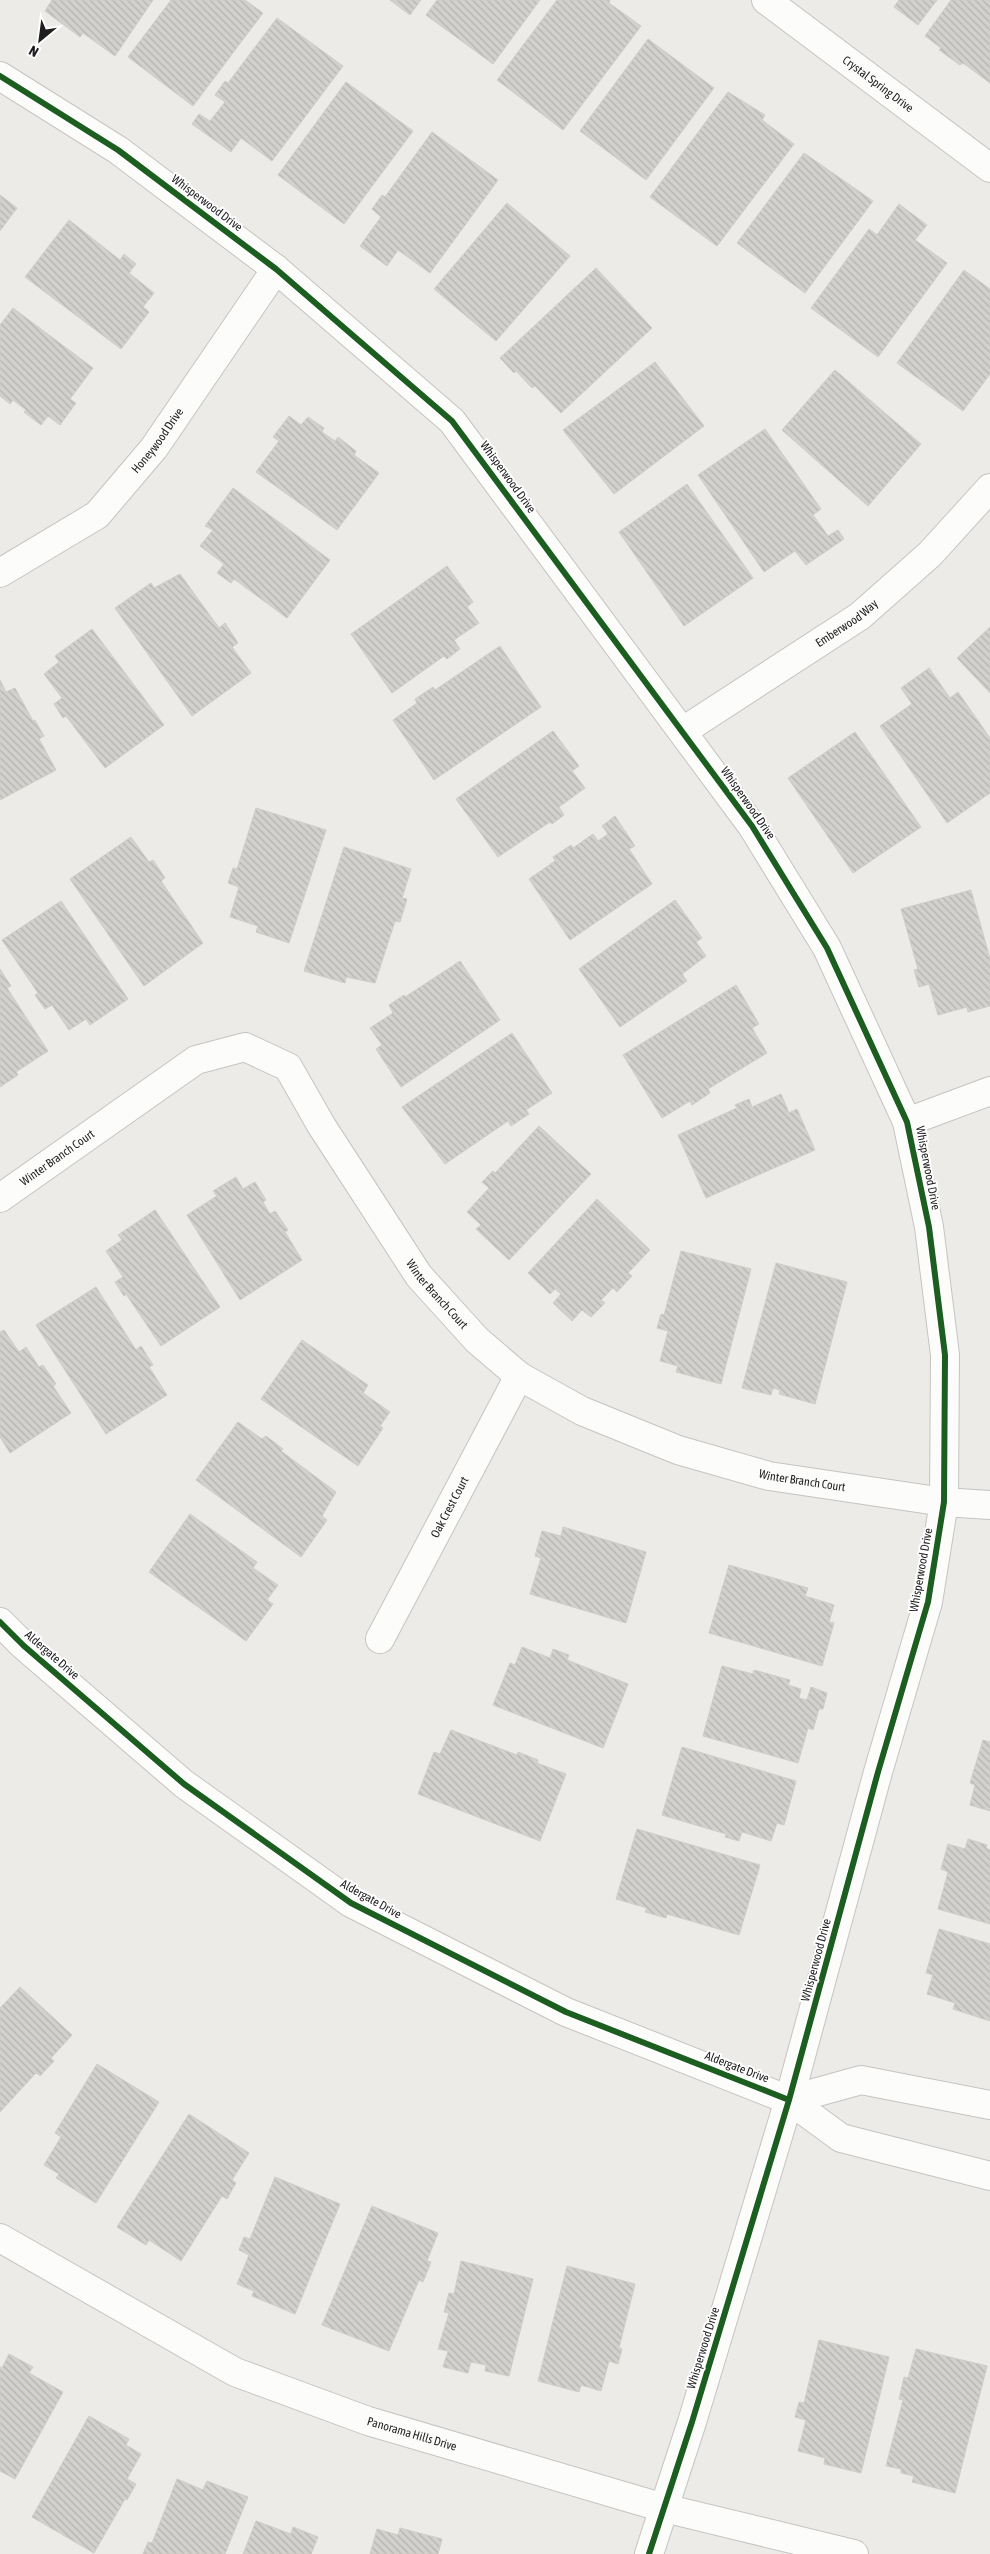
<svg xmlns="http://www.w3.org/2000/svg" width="990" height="2554" font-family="'Asap Condensed',sans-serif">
  <defs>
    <pattern id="building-back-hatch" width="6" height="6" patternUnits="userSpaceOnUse" patternTransform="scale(1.25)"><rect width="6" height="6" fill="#d3d1ce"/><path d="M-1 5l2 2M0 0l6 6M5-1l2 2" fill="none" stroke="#b5b3b0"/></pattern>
  </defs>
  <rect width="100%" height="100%" fill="#edebe7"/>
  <path fill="url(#building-back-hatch)" stroke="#d0cdc8" d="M52,0H153L115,56L83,33L80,37L45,11Z
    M171,0H245L263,13L193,106L128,57Z
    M390,0H421L410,15Z
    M437,0H540L493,64L426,15Z
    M557,0H610L609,3L641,26L563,130L497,80Z
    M899,0H937L918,25L894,7Z
    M951,0H990V83L963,63L960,65L939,50L941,48L925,36Z
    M277,18L343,66L272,161L241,138L231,152L192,124L199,114L210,121L225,102L215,95L225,81L228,83Z
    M648,39L714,88L646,180L580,131Z
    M346,82L413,131L344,224L278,175Z
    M728,92L765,115L762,120L794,144L717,246L650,197Z
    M432,132L498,180L430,273L398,250L387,266L360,246L381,217L372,209L382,195L385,197Z
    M804,153L873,201L805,293L737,243Z
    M0,195L17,208L0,231Z
    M507,203L570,256L496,341L434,289Z
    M899,204L927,225L915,240L947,263L878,357L811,308L869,229L877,235Z
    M69,220L120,260L124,254L136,264L129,273L154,293L143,307L149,312L121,349L25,277Z
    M596,268L652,328L561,413L535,386L532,388L516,371L514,373L500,358Z
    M964,270L990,289V374L963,411L897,363Z
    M13,308L93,368L70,399L76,403L60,425L48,416L41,425L24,412L26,410L13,400L10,404L0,396V325Z
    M655,362L704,426L614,494L563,430Z
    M835,370L921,444L868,506L782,430Z
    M289,416L301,425L308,417L324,428L322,432L335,441L338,437L356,451L354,455L379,473L337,530L256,472L279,441L273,437Z
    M765,429L821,509L813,515L828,536L838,530L844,539L806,565L795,551L764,572L698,475Z
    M687,484L753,578L684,626L619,532Z
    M233,488L330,560L287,618L234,579L231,583L217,573L224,564L200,546L213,530L205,526Z
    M447,566L473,602L467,607L479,623L454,640L460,649L447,659L444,656L392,693L351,634Z
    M180,574L219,628L225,623L238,643L232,647L251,673L192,716L115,608L151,583L154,588Z
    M990,627V693L957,658Z
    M92,629L164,725L105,768L66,716L63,718L54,704L62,698L44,674L59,662L55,656Z
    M500,646L541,707L434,780L393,720L417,703L415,699L433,687L435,690Z
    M929,668L950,698L958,692L990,738V793L947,823L880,726L912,704L901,688Z
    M0,680L6,692L15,688L33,721L35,720L44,736L39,739L56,770L0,800Z
    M553,731L579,766L572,771L585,788L559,807L564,815L552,824L550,822L498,857L456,799Z
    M855,732L921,827L853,873L788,778Z
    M256,808L326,830L289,943L256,932L258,926L230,917L239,887L228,883L233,868L237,869Z
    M615,816L635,846L629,849L652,884L570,940L529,879L555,861L553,857L571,845L573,848L593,834L598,841L608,834L602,826Z
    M131,837L149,862L153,860L165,878L161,881L203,943L144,986L70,879Z
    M344,847L411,869L402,898L407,899L400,922L395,921L375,983L346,977L345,983L304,971Z
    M971,890L990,959V1006L968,1012L967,1007L938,1015L929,984L919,987L914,970L918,969L901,909Z
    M675,900L702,938L696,942L706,956L682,974L687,981L620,1027L579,969Z
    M61,901L128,999L90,1025L86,1019L69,1030L52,1005L45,1009L35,995L38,993L2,940Z
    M460,961L500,1020L401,1087L376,1049L382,1045L370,1028L393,1013L389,1005L404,995L405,997Z
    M0,969L11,986L7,988L48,1051L16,1072L18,1075L0,1087Z
    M736,985L759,1024L752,1028L767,1053L708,1089L710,1093L692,1105L690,1101L662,1118L623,1055Z
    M512,1033L552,1093L526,1110L529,1114L511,1126L508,1121L445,1164L402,1107Z
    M781,1094L789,1113L797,1109L815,1150L706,1198L678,1135L737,1108L735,1105L749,1099L752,1107Z
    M539,1126L591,1174L509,1260L476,1229L481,1225L467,1212L489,1188L482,1182L493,1171L495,1173Z
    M236,1177L243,1189L255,1182L266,1200L263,1202L270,1214L275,1211L288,1230L285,1232L302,1260L240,1300L187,1215L217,1196L213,1191Z
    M597,1199L650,1250L628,1273L632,1276L617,1292L613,1288L601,1300L605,1303L591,1317L582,1310L572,1321L553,1303L561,1294L555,1289L550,1294L528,1273Z
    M155,1210L220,1307L161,1346L126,1294L124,1296L115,1282L123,1277L106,1251L122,1240L118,1235Z
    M681,1251L751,1269L721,1384L676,1372L678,1366L660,1361L668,1331L657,1328L661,1314L664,1315Z
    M776,1263L847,1282L815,1404L779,1394L780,1390L773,1388L771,1395L742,1388Z
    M96,1287L136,1350L141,1346L153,1365L149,1367L167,1395L106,1434L36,1325Z
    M4,1330L19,1352L26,1347L39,1367L43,1365L56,1384L53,1386L71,1413L10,1453L0,1437V1332Z
    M302,1340L368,1385L363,1393L390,1412L380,1426L383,1428L358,1466L261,1399Z
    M238,1422L262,1439L266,1436L283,1449L281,1451L336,1492L322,1516L327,1520L301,1557L196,1480Z
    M190,1514L257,1562L253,1568L278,1585L267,1600L273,1604L246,1641L149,1572Z
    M563,1527L646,1552L626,1623L530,1594L541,1558L535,1556L542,1531L561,1536Z
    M729,1565L808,1588L805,1596L834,1605L829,1622L834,1623L822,1666L709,1633Z
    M522,1647L550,1658L553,1649L569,1655L567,1660L628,1684L603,1748L493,1705L510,1663L515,1665Z
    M722,1666L753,1674L754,1670L790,1680L788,1685L801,1689L799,1698L807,1700L811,1687L827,1693L823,1709H819L813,1730L808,1728L798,1763L703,1736Z
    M451,1730L517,1755L518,1752L538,1760L537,1763L566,1774L540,1841L418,1794L434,1752L440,1754Z
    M983,1740L990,1742V1811L970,1805L975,1785L970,1783Z
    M682,1747L796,1781L784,1825L777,1823L771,1841L742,1832L739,1841L725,1837L726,1834L662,1815Z
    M637,1829L760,1865L739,1935L667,1914L666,1918L645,1912L647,1908L616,1899Z
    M968,1839L987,1845L986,1848L990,1850V1924L938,1909L948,1872L941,1869L948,1844L965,1849Z
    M939,1929L990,1944V2021L953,2009L955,2003L927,1994L933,1975L926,1973Z
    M20,1987L72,2035L51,2058L54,2061L40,2076L36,2073L0,2112V2008Z
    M97,2064L159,2102L96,2203L56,2178L59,2174L44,2165L61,2137L55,2133Z
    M189,2114L249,2153L232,2180L236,2183L227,2199L222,2196L181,2261L149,2240L146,2245L117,2227Z
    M275,2177L340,2204L295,2314L252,2296L254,2291L237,2284L249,2255L239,2250L244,2237L250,2239Z
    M372,2206L438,2233L427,2261L431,2262L423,2282L419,2280L389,2351L322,2325Z
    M461,2261L533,2279L509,2376L485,2371L486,2365L471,2362L468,2373L443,2367L448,2351L438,2349L449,2313L444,2312L449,2293L454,2294Z
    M567,2266L635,2284L619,2348L622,2349L618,2364L609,2361L601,2391L581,2385L579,2392L538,2381Z
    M819,2340L889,2357L861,2473L824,2464L825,2458L798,2451L806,2420L795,2417L799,2402L804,2403Z
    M916,2349L987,2366L955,2493L912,2482L914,2476L901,2473V2469L886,2466L903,2400L899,2399L904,2377L908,2378Z
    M9,2354L33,2367L29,2373L63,2392L15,2479L0,2471V2367L2,2368Z
    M89,2416L129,2439L126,2445L141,2454L127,2479L136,2484L127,2500L125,2499L94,2553L32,2517Z
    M177,2479L203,2490L207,2481L248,2497L225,2554H143L148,2542L152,2543Z
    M256,2521L291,2534L293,2527L318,2537L311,2554H243Z
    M400,2528L442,2539L438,2554H370L377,2529L398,2535Z"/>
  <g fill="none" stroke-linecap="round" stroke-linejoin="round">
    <g stroke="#c5c4c3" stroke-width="30">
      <g id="minor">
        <path id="s1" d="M766,0L990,168"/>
        <path d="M0,76L118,150L276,269L452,421L752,826L827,948L907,1122L929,1227L945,1355L944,1502L928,1602L878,1772L789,2100L692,2422L649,2554"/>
        <path id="s2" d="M0,573L97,515L154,448L276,269"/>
        <path id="s3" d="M683,731L860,616L930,554L990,488"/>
        <path d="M907,1122L990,1091"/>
        <path id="s4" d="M0,1198L196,1060L245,1047L288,1067L321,1125L419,1276L477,1340L519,1376L582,1411L678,1450L769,1476L944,1502L990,1505"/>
        <path d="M0,1622L24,1646L184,1784L351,1903L566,2012L789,2100L841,2138L990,2176"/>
        <path id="s5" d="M380,1639L519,1376"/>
        <path d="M789,2100L861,2080L990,2105"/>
        <path id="s6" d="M0,2238L235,2372L368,2421L664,2508L854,2554"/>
      </g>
    </g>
    <use href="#minor" stroke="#fcfcfb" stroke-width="28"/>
    <g stroke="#fff" stroke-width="9">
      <path id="cycleway" d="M0,76L118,150L276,269L452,421L752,826L827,948L907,1122L929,1227L945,1355L944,1502L928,1602L878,1772L789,2100L692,2422L649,2554
        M0,1622L24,1646L184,1784L351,1903L566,2012L789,2100"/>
    </g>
    <use href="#cycleway" stroke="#1b5e20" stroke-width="6"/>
  </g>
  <g text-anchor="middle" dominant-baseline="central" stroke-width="4" stroke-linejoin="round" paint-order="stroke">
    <g font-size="12" fill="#1e1e1e" stroke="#fff">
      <text stroke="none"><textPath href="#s1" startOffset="140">Crystal Spring Drive</textPath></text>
      <text transform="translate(207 203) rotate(37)">Whisperwood Drive</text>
      <text stroke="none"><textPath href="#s2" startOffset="209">Honeywood Drive</textPath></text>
      <text transform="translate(508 477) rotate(54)">Whisperwood Drive</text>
      <text stroke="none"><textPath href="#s3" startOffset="196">Emberwood Way</textPath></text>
      <text transform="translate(748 803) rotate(55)">Whisperwood Drive</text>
      <text stroke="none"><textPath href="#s4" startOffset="70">Winter Branch Court</textPath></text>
      <text transform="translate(928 1168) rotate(79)">Whisperwood Drive</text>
      <text stroke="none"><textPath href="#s4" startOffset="610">Winter Branch Court</textPath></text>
      <text stroke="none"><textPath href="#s4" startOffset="1030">Winter Branch Court</textPath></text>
      <text stroke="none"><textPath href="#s5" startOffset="149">Oak Crest Court</textPath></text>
      <text transform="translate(921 1570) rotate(-80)">Whisperwood Drive</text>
      <text transform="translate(52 1655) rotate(41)">Aldergate Drive</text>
      <text transform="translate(371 1899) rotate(29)">Aldergate Drive</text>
      <text transform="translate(816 1960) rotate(-75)">Whisperwood Drive</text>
      <text transform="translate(737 2067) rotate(21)">Aldergate Drive</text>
      <text transform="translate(703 2348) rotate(-73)">Whisperwood Drive</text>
      <text stroke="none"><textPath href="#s6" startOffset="458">Panorama Hills Drive</textPath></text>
    </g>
  </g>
  <g transform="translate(40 40) rotate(209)" stroke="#ffffff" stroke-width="4" paint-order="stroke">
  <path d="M0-4L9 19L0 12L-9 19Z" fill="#1e1e1e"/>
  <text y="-8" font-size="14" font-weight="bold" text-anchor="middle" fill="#1e1e1e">N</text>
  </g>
</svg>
